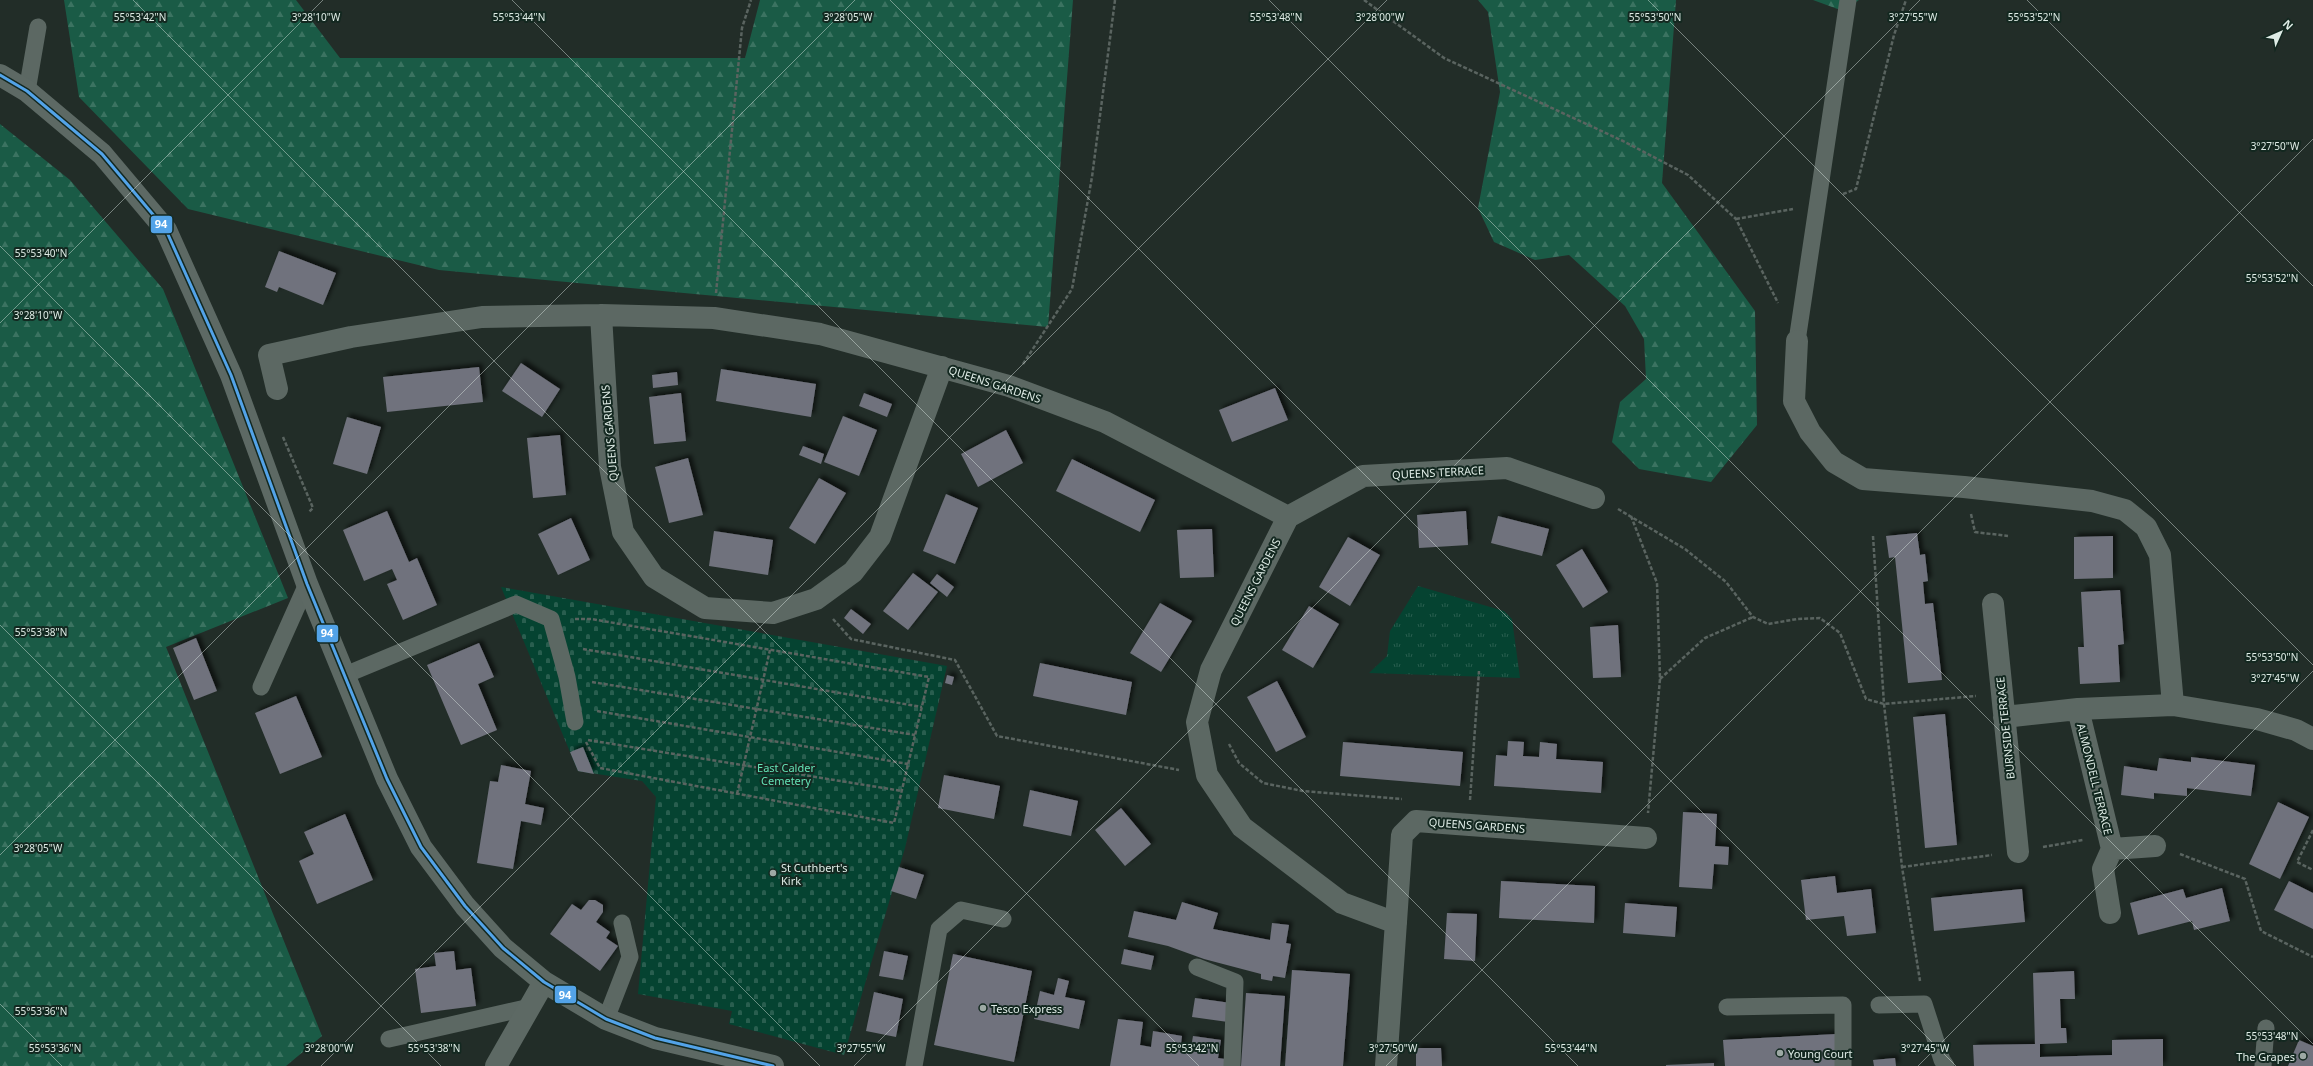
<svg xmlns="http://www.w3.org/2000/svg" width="2313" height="1066" font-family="'Noto Sans',sans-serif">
  <defs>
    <pattern id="grass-tufts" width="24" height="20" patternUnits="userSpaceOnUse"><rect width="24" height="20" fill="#054331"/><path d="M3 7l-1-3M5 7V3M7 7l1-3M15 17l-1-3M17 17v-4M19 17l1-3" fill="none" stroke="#295e4f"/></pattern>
    <pattern id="forest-firs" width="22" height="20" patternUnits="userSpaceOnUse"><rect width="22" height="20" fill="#1a5b46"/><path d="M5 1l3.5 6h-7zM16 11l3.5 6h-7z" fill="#3b7361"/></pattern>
    <pattern id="cemetery-stones" width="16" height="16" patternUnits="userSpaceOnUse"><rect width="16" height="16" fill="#054331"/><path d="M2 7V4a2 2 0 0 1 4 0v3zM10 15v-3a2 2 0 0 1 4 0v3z" fill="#295e4f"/></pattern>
    <filter id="shadow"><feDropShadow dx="3.5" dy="-3.5" stdDeviation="2" flood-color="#0009"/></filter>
  </defs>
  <rect width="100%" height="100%" fill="#222d28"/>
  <path fill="url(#grass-tufts)" d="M1418,586L1504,611L1512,619L1520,678L1369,673L1387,656L1390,631Z"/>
  <path fill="url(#forest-firs)" d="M64,0H296L340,58H745L760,0H1073L1048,327L439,270L188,209L79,97Z
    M1478,0H1676L1662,183L1755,311L1757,425L1711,482L1639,469L1612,442L1620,402L1646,379L1644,339L1625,306L1569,255L1535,260L1494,242L1478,208L1500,92L1488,12Z
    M1813,0H1859L1843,11Z
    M0,124L70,180L163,289L288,598L166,647L322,1036L286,1066H0Z"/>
  <path fill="url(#cemetery-stones)" d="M501,587L947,666L905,848L844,1055L729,1024L732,1011L638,994L656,797L642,781L578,771Z"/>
  <path fill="#70727d" filter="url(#shadow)" d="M279,251L336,273L323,305L279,287L277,292L265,287Z
    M521,363L560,389L542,417L502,391Z
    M479,367L483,402L387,412L383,377Z
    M721,369L816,384L811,417L716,401Z
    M677,372L678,385L653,388L652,375Z
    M1275,388L1288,420L1232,442L1219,410Z
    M681,393L686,441L654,444L649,397Z
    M864,393L892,404L887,417L859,406Z
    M843,416L877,430L859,476L824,462Z
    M347,417L381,427L367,474L333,464Z
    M1006,430L1023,463L978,487L961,454Z
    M560,435L566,495L533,498L527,438Z
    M803,446L824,454L821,464L799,455Z
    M688,458L703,515L669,523L655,467Z
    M1072,459L1155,500L1140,532L1056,491Z
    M819,478L846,493L815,544L789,528Z
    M946,494L978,508L955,564L923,551Z
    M387,511L409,562L417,558L437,605L403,620L387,584L397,580L392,569L364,581L343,530Z
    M1466,511L1468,545L1419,548L1417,515Z
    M1498,516L1549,529L1542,556L1491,543Z
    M571,518L590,560L558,575L538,534Z
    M1212,529L1214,577L1180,578L1177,530Z
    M714,531L773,540L768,575L709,566Z
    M1917,533L1920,555L1925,554L1928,581L1923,582L1925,604L1933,603L1942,680L1908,683L1895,557L1889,558L1886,536Z
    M2113,536V578L2074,579V537Z
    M1348,537L1380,555L1350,606L1319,587Z
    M1582,549L1608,592L1583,608L1556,565Z
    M913,573L938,592L908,630L883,611Z
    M937,574L954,587L947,597L930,583Z
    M2120,590L2124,644L2118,645L2120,682L2080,684L2078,647H2084L2081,592Z
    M1160,603L1192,621L1161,672L1130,653Z
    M1309,606L1339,624L1313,668L1282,650Z
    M851,609L871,624L863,634L844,618Z
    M1618,625L1621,677L1593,678L1590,627Z
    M196,638L217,691L194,700L173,648Z
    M479,643L494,677L478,684L497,730L461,745L427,665Z
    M1040,663L1132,682L1126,715L1033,696Z
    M947,675L954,677L952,685L945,683Z
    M1277,681L1306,737L1276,752L1247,697Z
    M296,696L322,757L280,774L255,713Z
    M1945,714L1957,845L1925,848L1913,717Z
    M1508,741L1524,742L1523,756L1539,757L1540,742L1557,744L1556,759L1603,762L1601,793L1494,786L1496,755L1507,756Z
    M1343,742L1463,752L1460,786L1340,776Z
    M583,747L594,774L578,771L570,752Z
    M2191,757L2255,765L2251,796L2187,788V796L2154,793V799L2121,795L2124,766L2157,771L2159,758L2191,762Z
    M501,765L531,771L525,804L544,808L541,825L521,821L513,869L477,863L490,781L498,782Z
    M944,775L1000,786L994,819L938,808Z
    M1030,790L1078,801L1071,836L1023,826Z
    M2278,802L2309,817L2280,879L2249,864Z
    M1121,808L1151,844L1125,866L1095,830Z
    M1683,812L1717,814L1715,846L1729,847L1728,865L1714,864L1712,889L1679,887Z
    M345,814L373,880L317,904L299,861L314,854L304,832Z
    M899,867L924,875L916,899L891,891Z
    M1835,876L1837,893L1871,889L1876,933L1847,936L1844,916L1806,920L1801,880Z
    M1501,881L1595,886L1594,923L1499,918Z
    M2289,881L2313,893V929L2274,910Z
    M2222,888L2230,921L2194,930L2192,921L2138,935L2130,903L2183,889L2186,898Z
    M2022,889L2025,922L1934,931L1931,898Z
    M589,900H595L603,905V912L596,922L610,932L606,938L618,946L600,971L550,934L572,904L581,910Z
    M1182,902L1218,913L1213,929L1270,940L1272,923L1289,925L1286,943L1291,944L1285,978L1273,976L1272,981L1261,979V974L1204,959L1168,946L1128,937L1134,911L1176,920Z
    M1625,903L1677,907L1675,937L1623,933Z
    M1447,913L1477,914L1475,961L1444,959Z
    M1124,949L1154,956L1151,970L1121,964Z
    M454,951L456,970L471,968L476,1006L421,1013L415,969L436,966L434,953Z
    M884,951L908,956L903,980L879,976Z
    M953,954L1032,971L1014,1062L934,1045Z
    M1292,970L1350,974L1343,1066H1285Z
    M2074,971L2075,999H2060L2061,1028H2066L2067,1043L2040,1044V1057L2112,1055V1040L2163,1039V1066H1974L1973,1045L2035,1044L2033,973Z
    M1058,978L1069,981L1065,997L1085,1001L1079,1029L1034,1019L1040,991L1054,995Z
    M874,992L903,999L896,1037L866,1031Z
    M1246,993L1285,996L1280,1066H1241Z
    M1195,998L1231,1003L1228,1022L1192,1017Z
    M1118,1019L1143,1022L1140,1045L1151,1047L1153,1031L1182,1036L1180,1052L1190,1054L1193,1036L1221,1040L1218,1058L1225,1059L1224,1066H1110Z
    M1836,1034L1837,1066H1725L1723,1040Z
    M2299,1040L2313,1046V1066H2288Z
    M1416,1048H1441L1442,1066H1416Z
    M1895,1058L1896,1066H1874L1873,1060Z
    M1714,1063V1066H1666V1065Z"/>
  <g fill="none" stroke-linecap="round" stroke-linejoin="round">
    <path stroke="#5a6460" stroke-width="2.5" stroke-dasharray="4 2" stroke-linecap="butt" d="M1364,0L1444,58L1623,141L1688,175L1736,219L1778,303
      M1843,194L1856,189L1894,35L1906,0
      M1736,219L1793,209
      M716,293L742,28L751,0
      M1023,364L1072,289L1092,177L1115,0
      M283,437L313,508L309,512
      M1618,509L1685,549L1726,582L1753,617L1768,624L1797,619L1820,618L1840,633L1866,699L1884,704L1976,696
      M1971,514L1975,532L2008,536
      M1631,516L1657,583L1660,679L1648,813
      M1873,536L1884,704L1902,867L1920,981
      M575,619H591L929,677L894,823L600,768L586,742
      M833,619L851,639L955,660L997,736L1179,770
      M583,649L922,707
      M1660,679L1705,638L1753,617
      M592,682L915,735
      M597,711L908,764
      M588,740L902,791
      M1229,744L1239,763L1263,783L1303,791L1402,799
      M737,794L770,650
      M1470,800L1479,671
      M2313,830L2297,862L2313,870
      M2043,847L2083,840
      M2180,854L2245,879L2261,931L2313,957
      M1902,867L1992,855"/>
    <path stroke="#5c6863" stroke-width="17" d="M27,91L38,27
      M1797,341L1848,0
      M345,675L516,604L551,619L567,677L575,722
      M261,687L307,584
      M1197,967L1235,982L1232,1066
      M1879,1005L1924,1004L1942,1060L1946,1066
      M1727,1007L1843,1005V1066
      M606,1019L630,957L622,923
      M389,1039L530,1007
      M914,1066L939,929L961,910L1003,919
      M2263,1066L2266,1028"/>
    <path stroke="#5c6863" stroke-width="22" d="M601,315L610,467L623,532L654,577L705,608L773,613L816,599L853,572L880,537L942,367
      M1797,341L1794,401L1810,432L1834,462L1863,479L1964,487L2092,501L2125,510L2146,527L2160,555L2173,705
      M277,389L269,355L351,337L482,317L601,315L714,318L820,334L1009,386L1105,422L1288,517
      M1288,517L1211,670L1197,722L1207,775L1242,827L1342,903L1396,923
      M1288,517L1363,476L1507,468L1594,498
      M1993,604L2018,852
      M2078,709L2112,849L2103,869L2110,913
      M2004,717L2078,709L2173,705L2257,719L2296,730L2313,739
      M2112,849L2155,846
      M1386,1066L1402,835L1416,821L1646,838"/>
    <path stroke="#5d6964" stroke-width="22" d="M0,75L27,91L102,154L166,230L231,375L307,584L387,779L421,847L465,906L503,948L544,982L606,1019L655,1038L773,1066
      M496,1066L544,982"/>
    <g stroke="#132820" stroke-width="6">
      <path id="bus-1" d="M0,75L27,91L102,154L166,230L231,375L307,584L387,779L421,847L465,906L503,948L544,982L606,1019L655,1038L773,1066"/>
    </g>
    <use href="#bus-1" stroke="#53a3e8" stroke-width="3"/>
  </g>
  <path fill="none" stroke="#dfece6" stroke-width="1" stroke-opacity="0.45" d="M133,0L1199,1066M512,0L1578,1066M890,0L1956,1066M1269,0L2313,1044M1648,0L2313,665M2027,0L2313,286M0,246L820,1066M0,323L323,0M0,625L441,1066M0,855L855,0M0,1004L62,1066M321,1066L1387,0M854,1066L1920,0M1386,1066L2313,139M1918,1066L2313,671"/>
  <g fill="#9da9a4" stroke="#132820" stroke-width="1.5">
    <circle cx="773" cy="873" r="4"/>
    <circle cx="983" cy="1008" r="4"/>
    <circle cx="1780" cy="1053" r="4"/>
    <circle cx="2303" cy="1056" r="4"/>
  </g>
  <g text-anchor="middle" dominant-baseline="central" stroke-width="4" stroke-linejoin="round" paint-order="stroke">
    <g font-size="11" fill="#dfece6" stroke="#132820">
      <text transform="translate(995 384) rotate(18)">QUEENS GARDENS</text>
      <text transform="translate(609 433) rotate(-95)">QUEENS GARDENS</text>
      <text transform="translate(1438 472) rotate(-3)">QUEENS TERRACE</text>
      <text transform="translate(1255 582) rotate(-63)">QUEENS GARDENS</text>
      <text transform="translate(2005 728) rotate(-96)">BURNSIDE TERRACE</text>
      <text transform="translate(2095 779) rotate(76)">ALMONDELL TERRACE</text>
      <text transform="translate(1477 825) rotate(4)">QUEENS GARDENS</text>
    </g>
    <g font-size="11" fill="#64e3b6" stroke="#132820">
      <text x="786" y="767">East Calder<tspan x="786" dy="13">Cemetery</tspan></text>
    </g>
    <g font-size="11" fill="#dfece6" stroke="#132820" text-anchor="start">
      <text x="781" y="867">St Cuthbert's<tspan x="781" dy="13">Kirk</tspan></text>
      <text x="991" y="1008">Tesco Express</text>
      <text x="1788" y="1053">Young Court</text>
      <text x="2295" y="1056" text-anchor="end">The Grapes</text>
    </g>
  </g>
  <g font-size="10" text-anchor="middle" fill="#dfece6" stroke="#132820" stroke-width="4" stroke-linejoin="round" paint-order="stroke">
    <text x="140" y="21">55°53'42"N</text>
    <text x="316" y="21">3°28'10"W</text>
    <text x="519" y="21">55°53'44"N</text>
    <text x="848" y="21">3°28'05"W</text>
    <text x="1276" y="21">55°53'48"N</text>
    <text x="1380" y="21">3°28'00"W</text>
    <text x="1655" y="21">55°53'50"N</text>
    <text x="1913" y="21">3°27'55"W</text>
    <text x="2034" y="21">55°53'52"N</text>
    <text x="2275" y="150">3°27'50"W</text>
    <text x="41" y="257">55°53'40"N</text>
    <text x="2272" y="282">55°53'52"N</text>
    <text x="38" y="319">3°28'10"W</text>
    <text x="41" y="636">55°53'38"N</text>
    <text x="2272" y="661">55°53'50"N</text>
    <text x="2275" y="682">3°27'45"W</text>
    <text x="38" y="852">3°28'05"W</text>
    <text x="41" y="1015">55°53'36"N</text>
    <text x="2272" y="1040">55°53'48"N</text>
    <text x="55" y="1052">55°53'36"N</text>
    <text x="329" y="1052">3°28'00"W</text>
    <text x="434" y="1052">55°53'38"N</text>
    <text x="861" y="1052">3°27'55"W</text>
    <text x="1192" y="1052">55°53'42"N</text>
    <text x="1393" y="1052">3°27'50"W</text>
    <text x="1571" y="1052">55°53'44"N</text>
    <text x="1925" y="1052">3°27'45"W</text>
  </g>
  <g stroke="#132820" stroke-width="1.5">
    <rect x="150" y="215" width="23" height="19" rx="4" fill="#53a3e8"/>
    <rect x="316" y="624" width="23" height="19" rx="4" fill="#53a3e8"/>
    <rect x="554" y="985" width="23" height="19" rx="4" fill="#53a3e8"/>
  </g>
  <g font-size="11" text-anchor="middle" font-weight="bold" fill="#fff">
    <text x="161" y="228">94</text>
    <text x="327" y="637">94</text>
    <text x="565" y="999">94</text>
  </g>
  <g transform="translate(2281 32) rotate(45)" stroke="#132820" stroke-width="3" paint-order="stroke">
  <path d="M0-3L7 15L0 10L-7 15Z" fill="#dfece6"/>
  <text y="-6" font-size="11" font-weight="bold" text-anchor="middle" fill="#dfece6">N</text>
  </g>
</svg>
